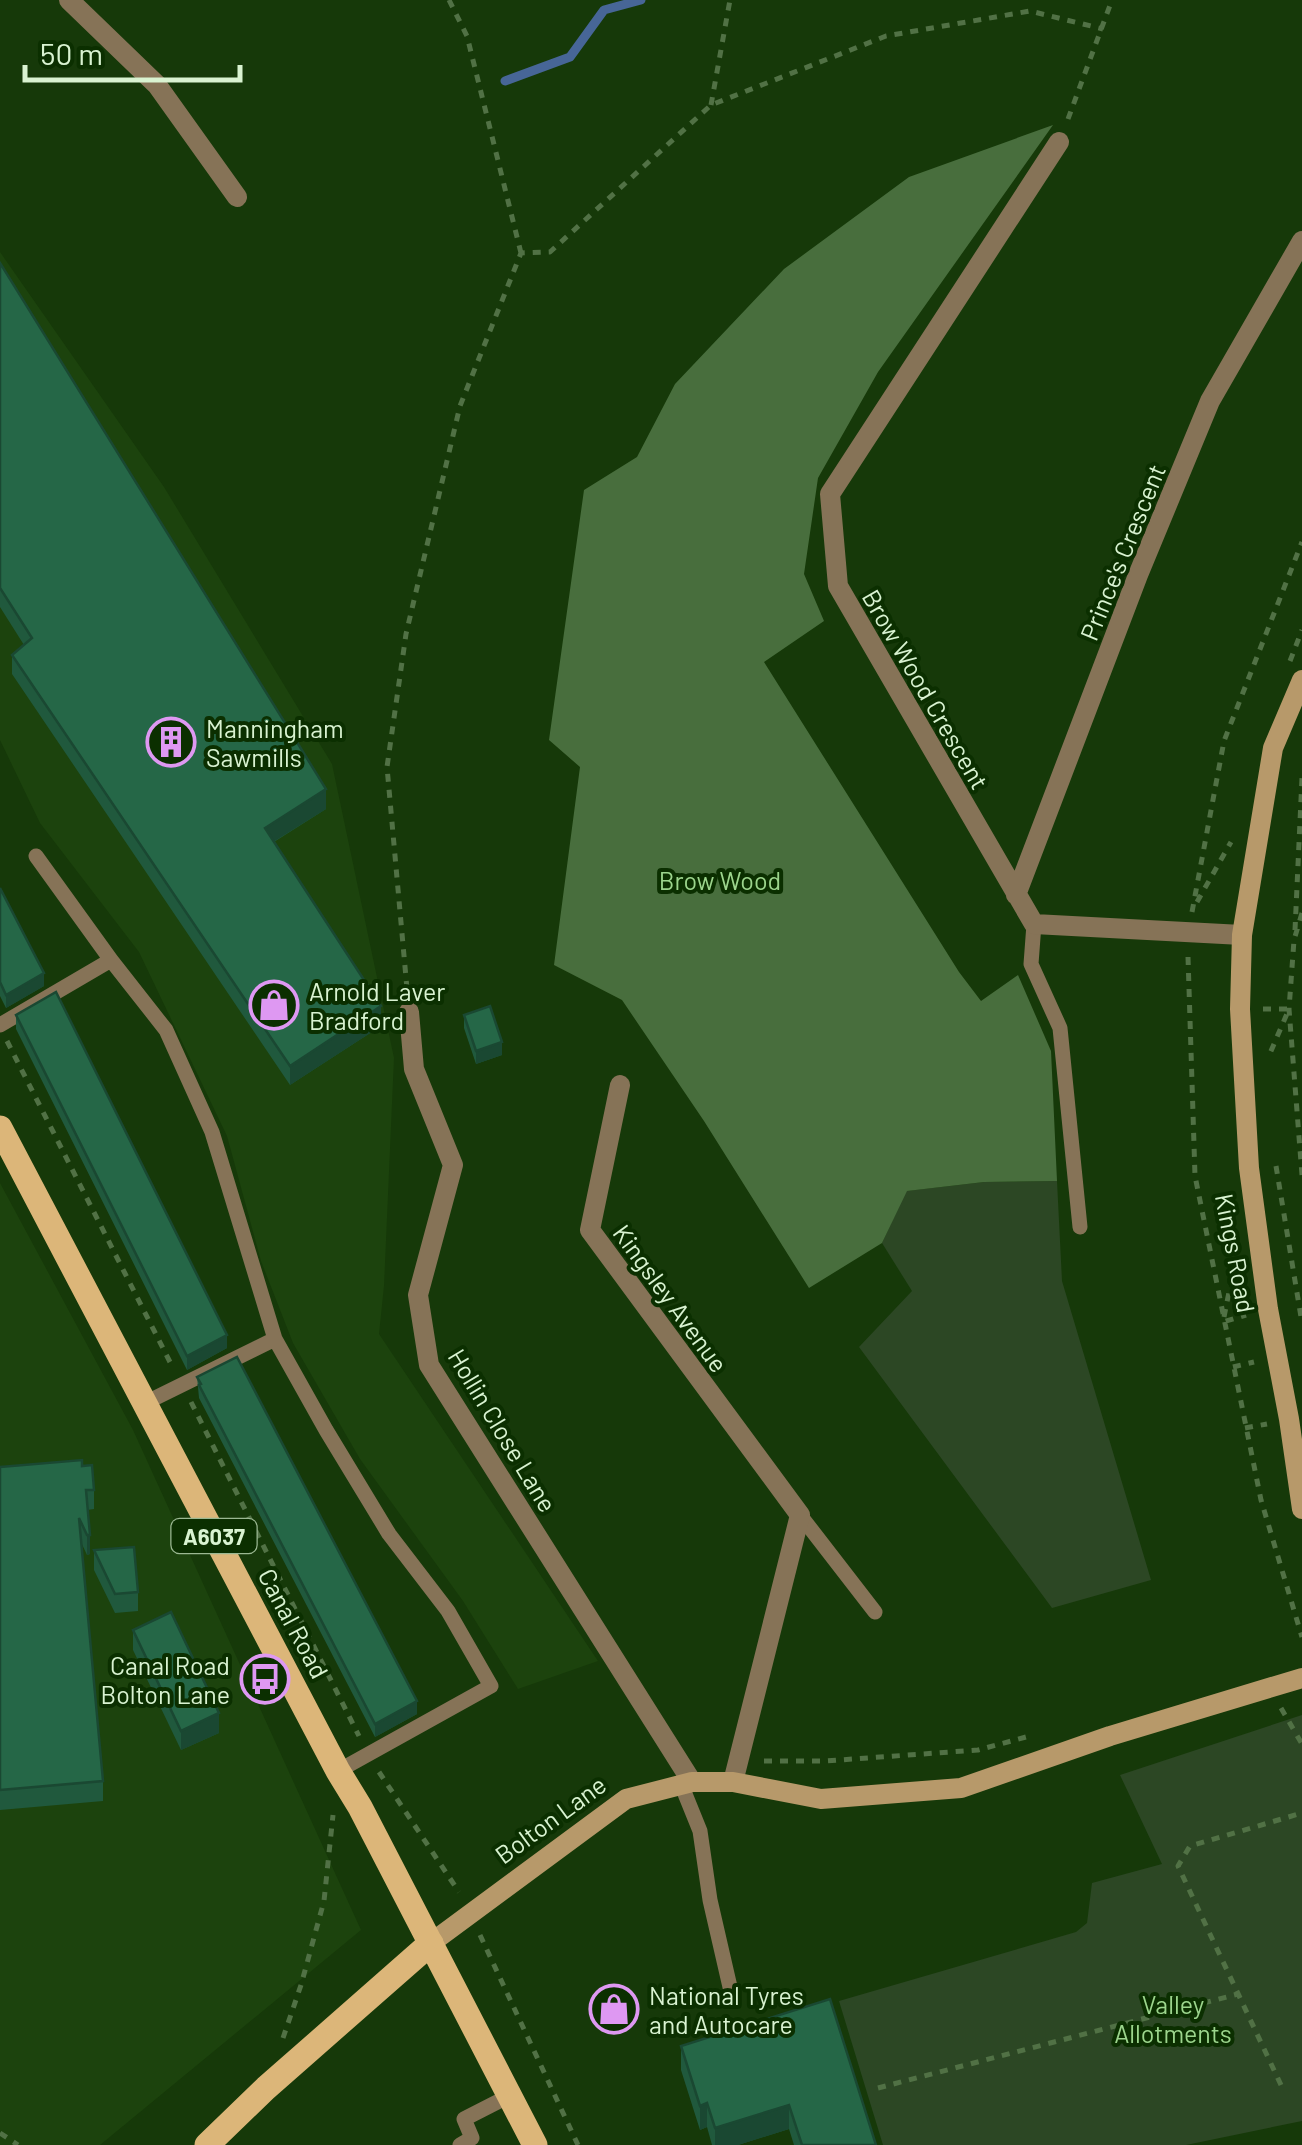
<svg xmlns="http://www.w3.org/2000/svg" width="1302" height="2145" font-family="Barlow,sans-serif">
  <rect width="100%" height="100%" fill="#163909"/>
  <path fill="#1c430d" d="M0,252L164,487L332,764L394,1058L384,1286L379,1334L598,1661L518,1689L463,1601L360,1459L293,1343L261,1261L227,1136L139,952L40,823L0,740Z
    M0,1183L133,1430L361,1930L100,2145H0Z"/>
  <path fill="#2c4724" d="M1057,1181L1062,1281L1151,1580L1052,1608L859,1347L912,1291L882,1243L906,1191L984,1182Z
    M1302,1715V2121L1186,2145H883L839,2001L1076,1932L1087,1923L1092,1883L1162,1864L1120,1775Z"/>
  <path fill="#486e3d" d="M1053,125L878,372L818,478L804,574L824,621L764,662L959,972L981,1001L1018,975L1051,1051L1057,1181L984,1182L907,1191L882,1243L809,1288L704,1121L622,1000L554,965L580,767L549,740L584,490L637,457L675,384L784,269L909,177Z"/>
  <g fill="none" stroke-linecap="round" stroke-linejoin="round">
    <path stroke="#476697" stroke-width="9" d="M505,81L570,57L604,10L641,0"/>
    <path stroke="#517145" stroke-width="5" stroke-dasharray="8 8" stroke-linecap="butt" d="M449,0L467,36L521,253
      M711,105L730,0
      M1068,119L1112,0
      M1290,661L1302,630
      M1197,902L1231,842
      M1192,912L1224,741L1302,542
      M1302,913L1294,940L1289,1009L1302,1175
      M1295,930L1302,778
      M1188,957L1195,1176L1261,1500L1302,1637
      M407,989L387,767L406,634L460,406L521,253L550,252L711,105L886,36L1030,11L1103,29
      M1263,1009H1289L1268,1058
      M7,1041L172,1366
      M1276,1166L1302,1323
      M1235,1262L1223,1322L1246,1315
      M1233,1367L1254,1362
      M191,1402L359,1736
      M1245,1428L1267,1424
      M1281,1708L1302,1744
      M764,1761H825L978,1750L1026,1737
      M379,1772L459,1892
      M480,1935L578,2145
      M283,2038L301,1985L324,1901L333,1815
      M1281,2085L1178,1866L1190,1846L1302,1813
      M878,2088L1238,1994
      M0,2133L18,2145"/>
    <path stroke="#867357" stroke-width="15" d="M36,856L111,960L166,1030L212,1132L275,1339L326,1430L389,1534L448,1611L491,1686L338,1771
      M1034,924L1031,964L1060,1028L1080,1227
      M0,1025L111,960
      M145,1403L275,1339
      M800,1515L875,1612
      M681,1784L700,1831L710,1900L730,1987
      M460,2145L472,2138L464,2119L509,2096"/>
    <path stroke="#867357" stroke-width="20" d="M69,0L157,85L237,197
      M1059,142L830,494L838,586L1034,924L1242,935
      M1016,895L1138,575L1210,401L1302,241
      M409,1012L414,1069L453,1165L418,1295L429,1365L692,1782
      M620,1085L590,1230L800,1515L733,1782"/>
    <path stroke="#b7996a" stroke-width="20" d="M1302,680L1273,748L1242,935L1240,1009L1249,1168L1268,1309L1289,1419L1302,1509
      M431,1943L626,1799L692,1782H733L821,1799L961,1788L1110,1736L1302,1678"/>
    <path stroke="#dcb679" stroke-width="25" d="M0,1128L338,1771L360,1807L535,2145
      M207,2145L266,2088L431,1943"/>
  </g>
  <path fill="#20593d" d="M0,263L326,809L274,842L381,1026L290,1085L12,674V655L24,645L0,607Z
    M0,888L44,986L6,1008L0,996Z
    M16,1015L227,1348L187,1370L16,1029Z
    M464,1015L502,1055L476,1064L464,1028Z
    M197,1377L417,1714L375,1737L199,1398Z
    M82,1466L94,1490V1509L87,1510L90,1554L87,1555L81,1542L103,1781V1801L0,1810V1467Z
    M94,1550L138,1592V1611L115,1613L94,1570Z
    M133,1630L219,1733L181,1750L133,1650Z
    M681,2046L876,2145H794L789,2129L738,2145H712L707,2127L700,2130L681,2070Z"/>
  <path fill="#1a4832" d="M326,789V809L265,847V828Z
    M44,973V986L6,1008V995Z
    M381,1006V1026L290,1085V1066Z
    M502,1042V1055L476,1064V1051Z
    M227,1335V1348L187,1370V1356Z
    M87,1535H90V1554L87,1555Z
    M417,1701V1714L375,1737V1724Z
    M219,1713V1733L181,1750V1731Z
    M707,2103V2127L700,2130V2106Z
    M789,2105V2129L738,2145H715V2128Z"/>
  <path fill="#256747" stroke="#1a4832" stroke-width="2.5" d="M0,263L326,789L265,828L381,1006L290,1066L12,655L32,638L0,588Z
    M0,888L44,973L6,995L0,982Z
    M56,992L227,1335L187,1356L16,1015Z
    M490,1006L502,1042L476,1051L464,1015Z
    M237,1357L417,1701L375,1724L199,1385L201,1384L197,1377Z
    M82,1460V1466L92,1465L94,1490H86L90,1535H87L79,1518L103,1781L0,1790V1467Z
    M134,1547L138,1592L115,1594L94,1550Z
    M171,1612L219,1713L181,1731L133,1630Z
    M830,1999L876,2145H802L789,2105L715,2128L707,2103L700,2106L681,2046Z"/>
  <defs>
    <g id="building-ring" transform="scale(2.5)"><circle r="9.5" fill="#0b2f00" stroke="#de98f2" stroke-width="1.5"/><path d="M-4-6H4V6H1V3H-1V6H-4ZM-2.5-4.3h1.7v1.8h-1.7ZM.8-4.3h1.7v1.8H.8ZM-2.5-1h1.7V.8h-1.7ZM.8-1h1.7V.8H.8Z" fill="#de98f2"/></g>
    <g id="shop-ring" transform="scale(2.5)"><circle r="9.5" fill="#0b2f00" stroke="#de98f2" stroke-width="1.5"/><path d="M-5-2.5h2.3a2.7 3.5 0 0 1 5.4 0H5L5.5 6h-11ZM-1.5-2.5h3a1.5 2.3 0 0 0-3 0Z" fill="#de98f2"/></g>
    <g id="bus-ring" transform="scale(2.5)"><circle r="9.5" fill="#0b2f00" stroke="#de98f2" stroke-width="1.5"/><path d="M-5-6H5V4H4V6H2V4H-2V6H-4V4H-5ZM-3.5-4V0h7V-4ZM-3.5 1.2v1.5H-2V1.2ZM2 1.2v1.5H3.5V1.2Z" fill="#de98f2"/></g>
  </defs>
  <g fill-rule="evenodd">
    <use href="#building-ring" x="171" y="742"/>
    <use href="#shop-ring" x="274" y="1005"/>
    <use href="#bus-ring" x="265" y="1679"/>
    <use href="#shop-ring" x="614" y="2009"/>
  </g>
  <g text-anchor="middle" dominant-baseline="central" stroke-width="8" stroke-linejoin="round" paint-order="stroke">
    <rect fill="#0b2f00" stroke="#9bb892" stroke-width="2.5" x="171.5" y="1519" width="85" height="34" rx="8"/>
    <g font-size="22" font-weight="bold" fill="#d9f3d1">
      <text x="214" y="1536">A6037</text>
    </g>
    <g font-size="25" fill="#d9f3d1" stroke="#0b2f00">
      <text transform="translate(1122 552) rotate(-68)">Prince's Crescent</text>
      <text transform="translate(926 689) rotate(60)">Brow Wood Crescent</text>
      <text transform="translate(1236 1253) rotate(79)">Kings Road</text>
      <text transform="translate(671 1298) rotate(54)">Kingsley Avenue</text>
      <text transform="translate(503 1430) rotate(59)">Hollin Close Lane</text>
      <text transform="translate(294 1623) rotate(62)">Canal Road</text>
      <text transform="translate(550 1819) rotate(-36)">Bolton Lane</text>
    </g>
    <g font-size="25" fill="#d9f3d1" stroke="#0b2f00" text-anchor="start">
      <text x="206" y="728">Manningham<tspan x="206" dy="29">Sawmills</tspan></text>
      <text x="309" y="991">Arnold Laver<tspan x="309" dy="29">Bradford</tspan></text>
      <text x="230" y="1665" text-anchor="end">Canal Road<tspan x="230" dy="29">Bolton Lane</tspan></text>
      <text x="649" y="1995">National Tyres<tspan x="649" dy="29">and Autocare</tspan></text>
    </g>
    <g font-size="25" fill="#9cd58c" stroke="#0b2f00">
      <text x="720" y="880">Brow Wood</text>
      <text x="1173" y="2004">Valley<tspan x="1173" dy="29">Allotments</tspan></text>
    </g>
  </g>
  <path d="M25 65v15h215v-15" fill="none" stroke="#d9f3d1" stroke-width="5"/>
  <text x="40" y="65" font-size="30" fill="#d9f3d1" stroke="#0b2f00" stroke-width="8" paint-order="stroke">50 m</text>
</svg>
